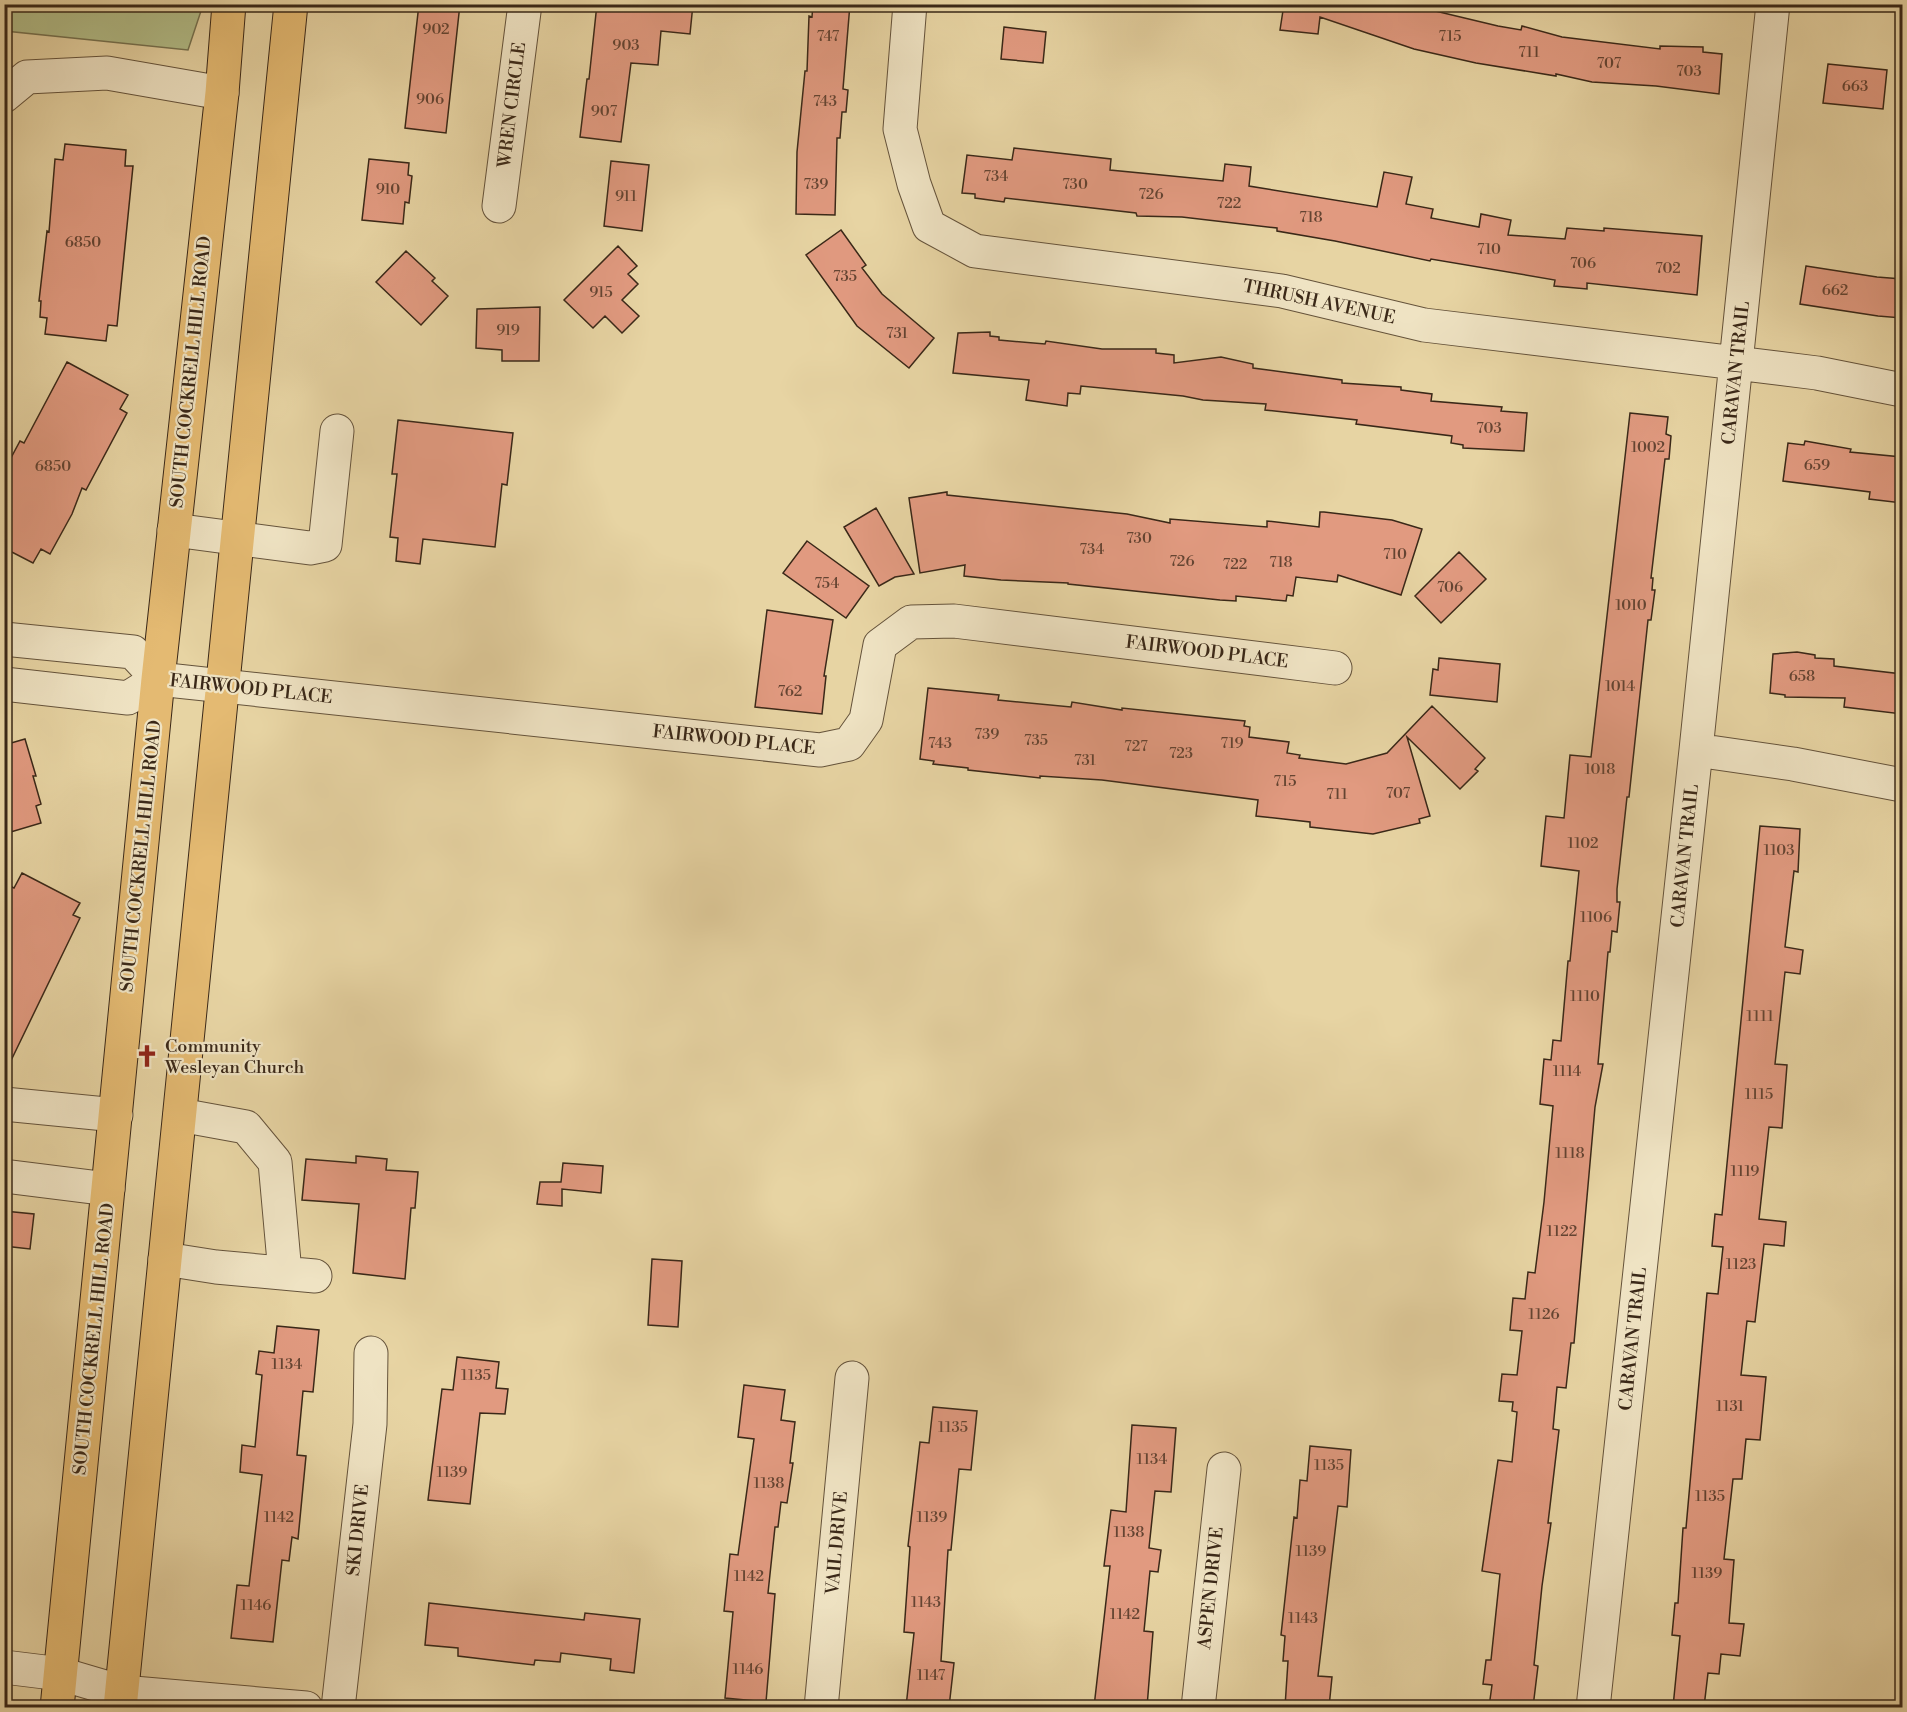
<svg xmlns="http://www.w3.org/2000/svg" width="1907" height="1712" font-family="'Libre Bodoni',serif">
  <rect width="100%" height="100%" fill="#e7d4a3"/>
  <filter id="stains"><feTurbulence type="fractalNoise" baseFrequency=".00333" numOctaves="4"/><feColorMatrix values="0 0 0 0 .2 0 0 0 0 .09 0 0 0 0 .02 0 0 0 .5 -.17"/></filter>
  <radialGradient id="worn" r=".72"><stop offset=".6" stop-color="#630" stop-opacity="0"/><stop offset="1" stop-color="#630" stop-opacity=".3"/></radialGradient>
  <path fill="#b2bd88" stroke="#767250" stroke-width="1.5" d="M5,4H203V5L188,50L5,31Z"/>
  <path fill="#e19a80" stroke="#3a2818" stroke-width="1.5" d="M419,4H460L446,133L405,128Z
    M597,4H693L690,34L661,31L658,65L631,63L621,142L580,137L587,79H589Z
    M813,4H850L843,89L848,90L846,112H842L840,138H837L835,215L796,214L797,152L805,71H807L809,16L812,17Z
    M1284,4H1406L1498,26L1521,30L1522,26L1562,37L1660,49V46L1703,47V52L1722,54L1719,94L1656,86L1592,82L1556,74V76L1476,63L1414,49L1320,17L1318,34L1280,30Z
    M1004,27L1046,32L1043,63L1001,59Z
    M1828,64L1887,70L1883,109L1823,103Z
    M65,144L126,150L125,166H133L117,326L108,325L106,341L45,334L47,318L40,317L41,301H39L47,231L49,232L55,159L63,160Z
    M1014,148L1111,159L1110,170L1223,181L1225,164L1251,167L1249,186L1377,207L1384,172L1412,177L1406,204L1433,209L1431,218L1479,227L1481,214L1511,220L1508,235L1565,239L1567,228L1604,231V228L1702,236L1697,295L1587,283V289L1554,286L1555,280L1431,259L1430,261L1335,241L1277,231V228L1182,217L1137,216L1136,213L1005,198L1004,202L975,198V194L962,193L967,155L1012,160Z
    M369,159L409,163L408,175L412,176L409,203L405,202L403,224L362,220Z
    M611,161L649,165L642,231L604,226Z
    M841,230L866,265L862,268L882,294L934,338L909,368L857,326L806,255Z
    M618,246L637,266L628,274L638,284L622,300L639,316L622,333L605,316L593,328L564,300Z
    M406,251L435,278L432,281L448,296L421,325L376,282Z
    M1806,266L1877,277L1902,279V318L1878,316L1800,304Z
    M540,307L539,361H502V350L476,348L477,309Z
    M990,332V336L999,337V340L1045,344L1046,341L1102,349H1156V353L1174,355V363L1221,357L1253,364V368L1342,380V383L1401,387V390L1432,394L1431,401L1502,407L1501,411L1527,413L1524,451L1463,448V445L1451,443L1452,436L1356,424L1357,420L1265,410L1266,404L1203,400L1183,396L1081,386L1080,394L1068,393L1067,406L1026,400L1029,380L953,373L958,333Z
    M67,362L128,395L120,409L127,413L86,490L82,488L72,514L50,554L41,549L33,563L4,548V471L20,441L24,443Z
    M1630,413L1668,417L1666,434L1671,436L1669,459H1665L1651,578H1653L1652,590H1655L1651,620H1648L1629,797H1627L1617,889V902H1620L1617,932L1612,931L1610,952H1608L1598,1064H1603L1595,1107L1574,1343H1571L1566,1388L1557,1387L1553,1429L1559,1430L1548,1523H1551L1542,1586L1534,1665L1538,1666L1533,1707H1489L1492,1685L1483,1684L1486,1660H1491L1500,1574L1482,1571L1498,1460L1512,1462L1517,1412L1512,1411L1513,1402L1499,1401L1502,1374L1517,1375L1522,1331L1510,1330L1513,1298L1525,1299L1528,1272L1535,1273L1544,1202L1553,1106L1540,1104L1544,1059L1551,1060L1553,1040L1561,1041L1568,961H1570L1579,871L1541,866L1546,816L1564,818L1570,755L1591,757Z
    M398,420L513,433L507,485L502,484L495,547L423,539L420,564L396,561L398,538L390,537L397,474H392Z
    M1805,441L1851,449L1850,452L1902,457V503L1869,499L1870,492L1783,481L1788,443L1804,445Z
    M947,492V495L1127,514L1170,523V519L1267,527V521L1319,527L1320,512H1324L1392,520L1422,529L1401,595L1338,575L1337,582L1296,577L1293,596L1287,595L1286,601L1236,596V601L1220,600L1068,584V583L1001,580L964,576L965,565L920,573L909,498Z
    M876,508L914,574L895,577L879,586L844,527Z
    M807,541L869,586L846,618L783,573Z
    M1459,552L1486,579L1441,623L1415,596Z
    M767,610L833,620L824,676H826L822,714L755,707Z
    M1797,652L1815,655V658L1834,659V666L1902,674V714L1844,707L1845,698L1785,697V695L1770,693L1773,654Z
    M1439,658L1500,664L1497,702L1430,695L1433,669L1438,670Z
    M928,688L999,695L998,700L1071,707L1072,702L1122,710V708L1245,721L1244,726L1250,727L1249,737L1289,742L1287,753L1300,755L1299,758L1346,764L1387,753L1432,706L1485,758L1475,769L1478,771L1460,789L1407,737L1430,816L1419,819L1420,823L1373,834L1310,827V822L1256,816L1258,800L1102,780L1040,776V778L968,770V768L933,764L934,761L920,759Z
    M25,739L36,776H33L41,804L36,806L41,823L4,834V745Z
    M1760,826L1800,829L1798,872L1794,871L1785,947L1803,950L1800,974L1785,972L1775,1064L1787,1065L1782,1128L1769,1127L1759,1219L1786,1222L1784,1246L1764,1244L1755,1322L1747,1321L1741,1375L1766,1377L1760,1440L1746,1439L1742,1479H1733L1724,1559L1734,1560L1729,1623L1744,1624L1740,1656L1721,1654L1719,1674L1708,1673L1704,1707H1673L1680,1636L1672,1635L1675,1603H1678L1683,1528H1686L1707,1293L1718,1294L1723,1247L1712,1246L1715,1214L1722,1215Z
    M22,873L80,903L73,915L80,918L4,1075V883L14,888Z
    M356,1156L387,1159L386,1170L418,1172L415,1208H411L405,1279L353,1273L359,1204L302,1200L306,1159L356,1163Z
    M563,1163L603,1166L601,1193L562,1189V1206L537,1204L540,1182H561Z
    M4,1211L34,1214L30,1249L4,1246Z
    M652,1259L682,1261L678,1327L648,1325Z
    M277,1326L319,1330L313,1392L303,1391L297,1455L306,1456L298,1539L292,1537L289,1561L282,1560L273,1642L231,1638L237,1585L249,1586L262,1475L240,1472L242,1445L255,1447L262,1375L256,1374L259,1351L274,1353Z
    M457,1357L499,1362L496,1388L508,1389L505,1414L480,1413L470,1504L428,1500L442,1389L453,1390Z
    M744,1385L785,1390L781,1420L795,1422L790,1463H793L787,1503L781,1502L778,1527H775L768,1593L775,1594L766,1702L725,1698L733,1612L724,1611L730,1554L738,1555L754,1439L738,1437Z
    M933,1407L977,1411L971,1470L959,1469L951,1550H948L941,1661L954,1663L949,1707H906L914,1633L904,1632L910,1547L908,1546L920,1442L929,1443Z
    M1132,1425L1176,1428L1171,1492L1155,1491L1149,1548L1161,1550L1158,1572L1150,1571L1144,1631L1153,1632L1147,1707H1094L1110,1566H1104L1111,1510L1126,1512Z
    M1310,1446L1351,1450L1347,1507L1338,1506L1318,1676L1332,1677L1329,1707H1285L1288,1661H1283L1285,1636L1281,1635L1294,1517L1297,1518L1300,1480L1307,1481Z
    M429,1603L584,1620L585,1613L640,1619L634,1673L610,1670L611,1659L561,1653L560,1662L535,1660L534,1665L458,1656V1648L425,1645Z"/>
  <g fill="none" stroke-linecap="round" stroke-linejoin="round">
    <g stroke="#65533b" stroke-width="35">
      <path id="minor" d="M910,4L900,129L914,184L929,226L975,251L1282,291L1424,325L1817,373L1902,390
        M4,96L27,77L107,73L222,93
        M499,206L525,4
        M174,530L310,548L325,545L337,431
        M4,639L133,652L158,679
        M158,679L820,750L849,744L866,720L880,645L911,622L954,621L1335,668
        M4,684L128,698L158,679
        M1696,750L1793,764L1902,785
        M4,1104L116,1115
        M180,1115L246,1127L275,1162L285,1273
        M4,1176L108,1189
        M165,1259L216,1267L315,1276
        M4,1667L61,1674L122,1692L306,1708
        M338,1708L370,1424L371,1353
        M821,1708L852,1378
        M1198,1708L1224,1469
        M1593,1708L1696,750L1773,4"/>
    </g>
    <g stroke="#3a2818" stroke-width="35">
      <path id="major" d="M57,1708L158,679L222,93L229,4
        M120,1708L291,4"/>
    </g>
    <use href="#minor" stroke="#efe3c3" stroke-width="33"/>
    <use href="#major" stroke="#e4ba72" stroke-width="33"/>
  </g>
  <defs>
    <g id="church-bare" transform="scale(1.8)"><path d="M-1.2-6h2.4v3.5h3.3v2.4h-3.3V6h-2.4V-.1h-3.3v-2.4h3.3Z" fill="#8f2418" stroke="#efe3c3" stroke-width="2.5" paint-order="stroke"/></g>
  </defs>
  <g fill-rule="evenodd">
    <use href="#church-bare" x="147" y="1056"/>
  </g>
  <g text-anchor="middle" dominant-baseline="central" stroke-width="4.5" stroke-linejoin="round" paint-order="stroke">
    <g font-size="15" fill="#644432">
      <text x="436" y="29">902</text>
      <text x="828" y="36">747</text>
      <text x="1450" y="36">715</text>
      <text x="626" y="45">903</text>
      <text x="1529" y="52">711</text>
      <text x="1609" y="63">707</text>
      <text x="1689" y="71">703</text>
      <text x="1855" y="86">663</text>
      <text x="430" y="99">906</text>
      <text x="825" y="101">743</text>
      <text x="604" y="111">907</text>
      <text x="996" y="176">734</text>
      <text x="816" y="184">739</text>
      <text x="1075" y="184">730</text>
      <text x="388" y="189">910</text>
      <text x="1151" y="194">726</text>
      <text x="626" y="196">911</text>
      <text x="1229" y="203">722</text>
      <text x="1311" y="217">718</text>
      <text x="83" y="242">6850</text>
      <text x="1489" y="249">710</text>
      <text x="1583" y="263">706</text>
      <text x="1668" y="268">702</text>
      <text x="845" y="276">735</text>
      <text x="1835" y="290">662</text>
      <text x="601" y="292">915</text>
      <text x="508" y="330">919</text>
      <text x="897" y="333">731</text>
      <text x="1489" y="428">703</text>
      <text x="1648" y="447">1002</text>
      <text x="1817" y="465">659</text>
      <text x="53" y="466">6850</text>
      <text x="1139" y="538">730</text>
      <text x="1092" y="549">734</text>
      <text x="1395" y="554">710</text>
      <text x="1182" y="561">726</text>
      <text x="1281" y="562">718</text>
      <text x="1235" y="564">722</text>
      <text x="827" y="583">754</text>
      <text x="1450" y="587">706</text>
      <text x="1631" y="605">1010</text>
      <text x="1802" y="676">658</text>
      <text x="1620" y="686">1014</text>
      <text x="790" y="691">762</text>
      <text x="987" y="734">739</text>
      <text x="1036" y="740">735</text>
      <text x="940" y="743">743</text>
      <text x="1232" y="743">719</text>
      <text x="1136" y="746">727</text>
      <text x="1181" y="753">723</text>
      <text x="1085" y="760">731</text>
      <text x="1600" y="769">1018</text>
      <text x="1285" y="781">715</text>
      <text x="1398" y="793">707</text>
      <text x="1337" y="794">711</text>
      <text x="1583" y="843">1102</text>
      <text x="1779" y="850">1103</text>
      <text x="1596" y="917">1106</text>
      <text x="1585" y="996">1110</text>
      <text x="1760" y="1016">1111</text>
      <text x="1567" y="1071">1114</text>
      <text x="1759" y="1094">1115</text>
      <text x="1570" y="1153">1118</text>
      <text x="1745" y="1171">1119</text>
      <text x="1562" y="1231">1122</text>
      <text x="1741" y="1264">1123</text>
      <text x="1544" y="1314">1126</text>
      <text x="287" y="1364">1134</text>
      <text x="476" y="1375">1135</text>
      <text x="1730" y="1406">1131</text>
      <text x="953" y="1427">1135</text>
      <text x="1152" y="1459">1134</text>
      <text x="1329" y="1465">1135</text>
      <text x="452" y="1472">1139</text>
      <text x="769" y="1483">1138</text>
      <text x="1710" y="1496">1135</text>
      <text x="279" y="1517">1142</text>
      <text x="932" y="1517">1139</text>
      <text x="1129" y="1532">1138</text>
      <text x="1311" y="1551">1139</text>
      <text x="1707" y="1573">1139</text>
      <text x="749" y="1576">1142</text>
      <text x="926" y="1602">1143</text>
      <text x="256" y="1605">1146</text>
      <text x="1125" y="1614">1142</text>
      <text x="1303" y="1618">1143</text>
      <text x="748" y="1669">1146</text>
      <text x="931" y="1675">1147</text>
    </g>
    <g font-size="18" fill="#3a2818" stroke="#efe3c3">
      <text transform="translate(512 105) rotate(-83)">WREN CIRCLE</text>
      <text transform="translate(1319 302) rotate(12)">THRUSH AVENUE</text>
      <text transform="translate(191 372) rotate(-84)">SOUTH COCKRELL HILL ROAD</text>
      <text transform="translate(1736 373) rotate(-84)">CARAVAN TRAIL</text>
      <text transform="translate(1207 652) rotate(7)">FAIRWOOD PLACE</text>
      <text transform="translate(251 689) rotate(6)">FAIRWOOD PLACE</text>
      <text transform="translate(734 740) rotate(6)">FAIRWOOD PLACE</text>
      <text transform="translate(141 856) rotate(-84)">SOUTH COCKRELL HILL ROAD</text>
      <text transform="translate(1685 856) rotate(-84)">CARAVAN TRAIL</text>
      <text transform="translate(94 1339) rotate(-84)">SOUTH COCKRELL HILL ROAD</text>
      <text transform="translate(1633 1339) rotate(-84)">CARAVAN TRAIL</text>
      <text transform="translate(358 1530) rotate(-84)">SKI DRIVE</text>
      <text transform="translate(837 1543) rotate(-85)">VAIL DRIVE</text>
      <text transform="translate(1211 1588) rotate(-84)">ASPEN DRIVE</text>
    </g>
    <g font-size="18" fill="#3a2818" stroke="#efe3c3" text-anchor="start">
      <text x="165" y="1046">Community<tspan x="165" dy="21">Wesleyan Church</tspan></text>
    </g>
  </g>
  <rect width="1907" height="1712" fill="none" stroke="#e7d4a3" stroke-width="24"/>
  <rect x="6" y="6" width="1895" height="1700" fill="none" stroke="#3a2818" stroke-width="3"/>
  <rect x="12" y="12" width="1883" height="1688" fill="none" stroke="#3a2818" stroke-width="1.5"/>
  <rect width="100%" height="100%" filter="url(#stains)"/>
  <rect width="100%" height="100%" fill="url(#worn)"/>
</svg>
